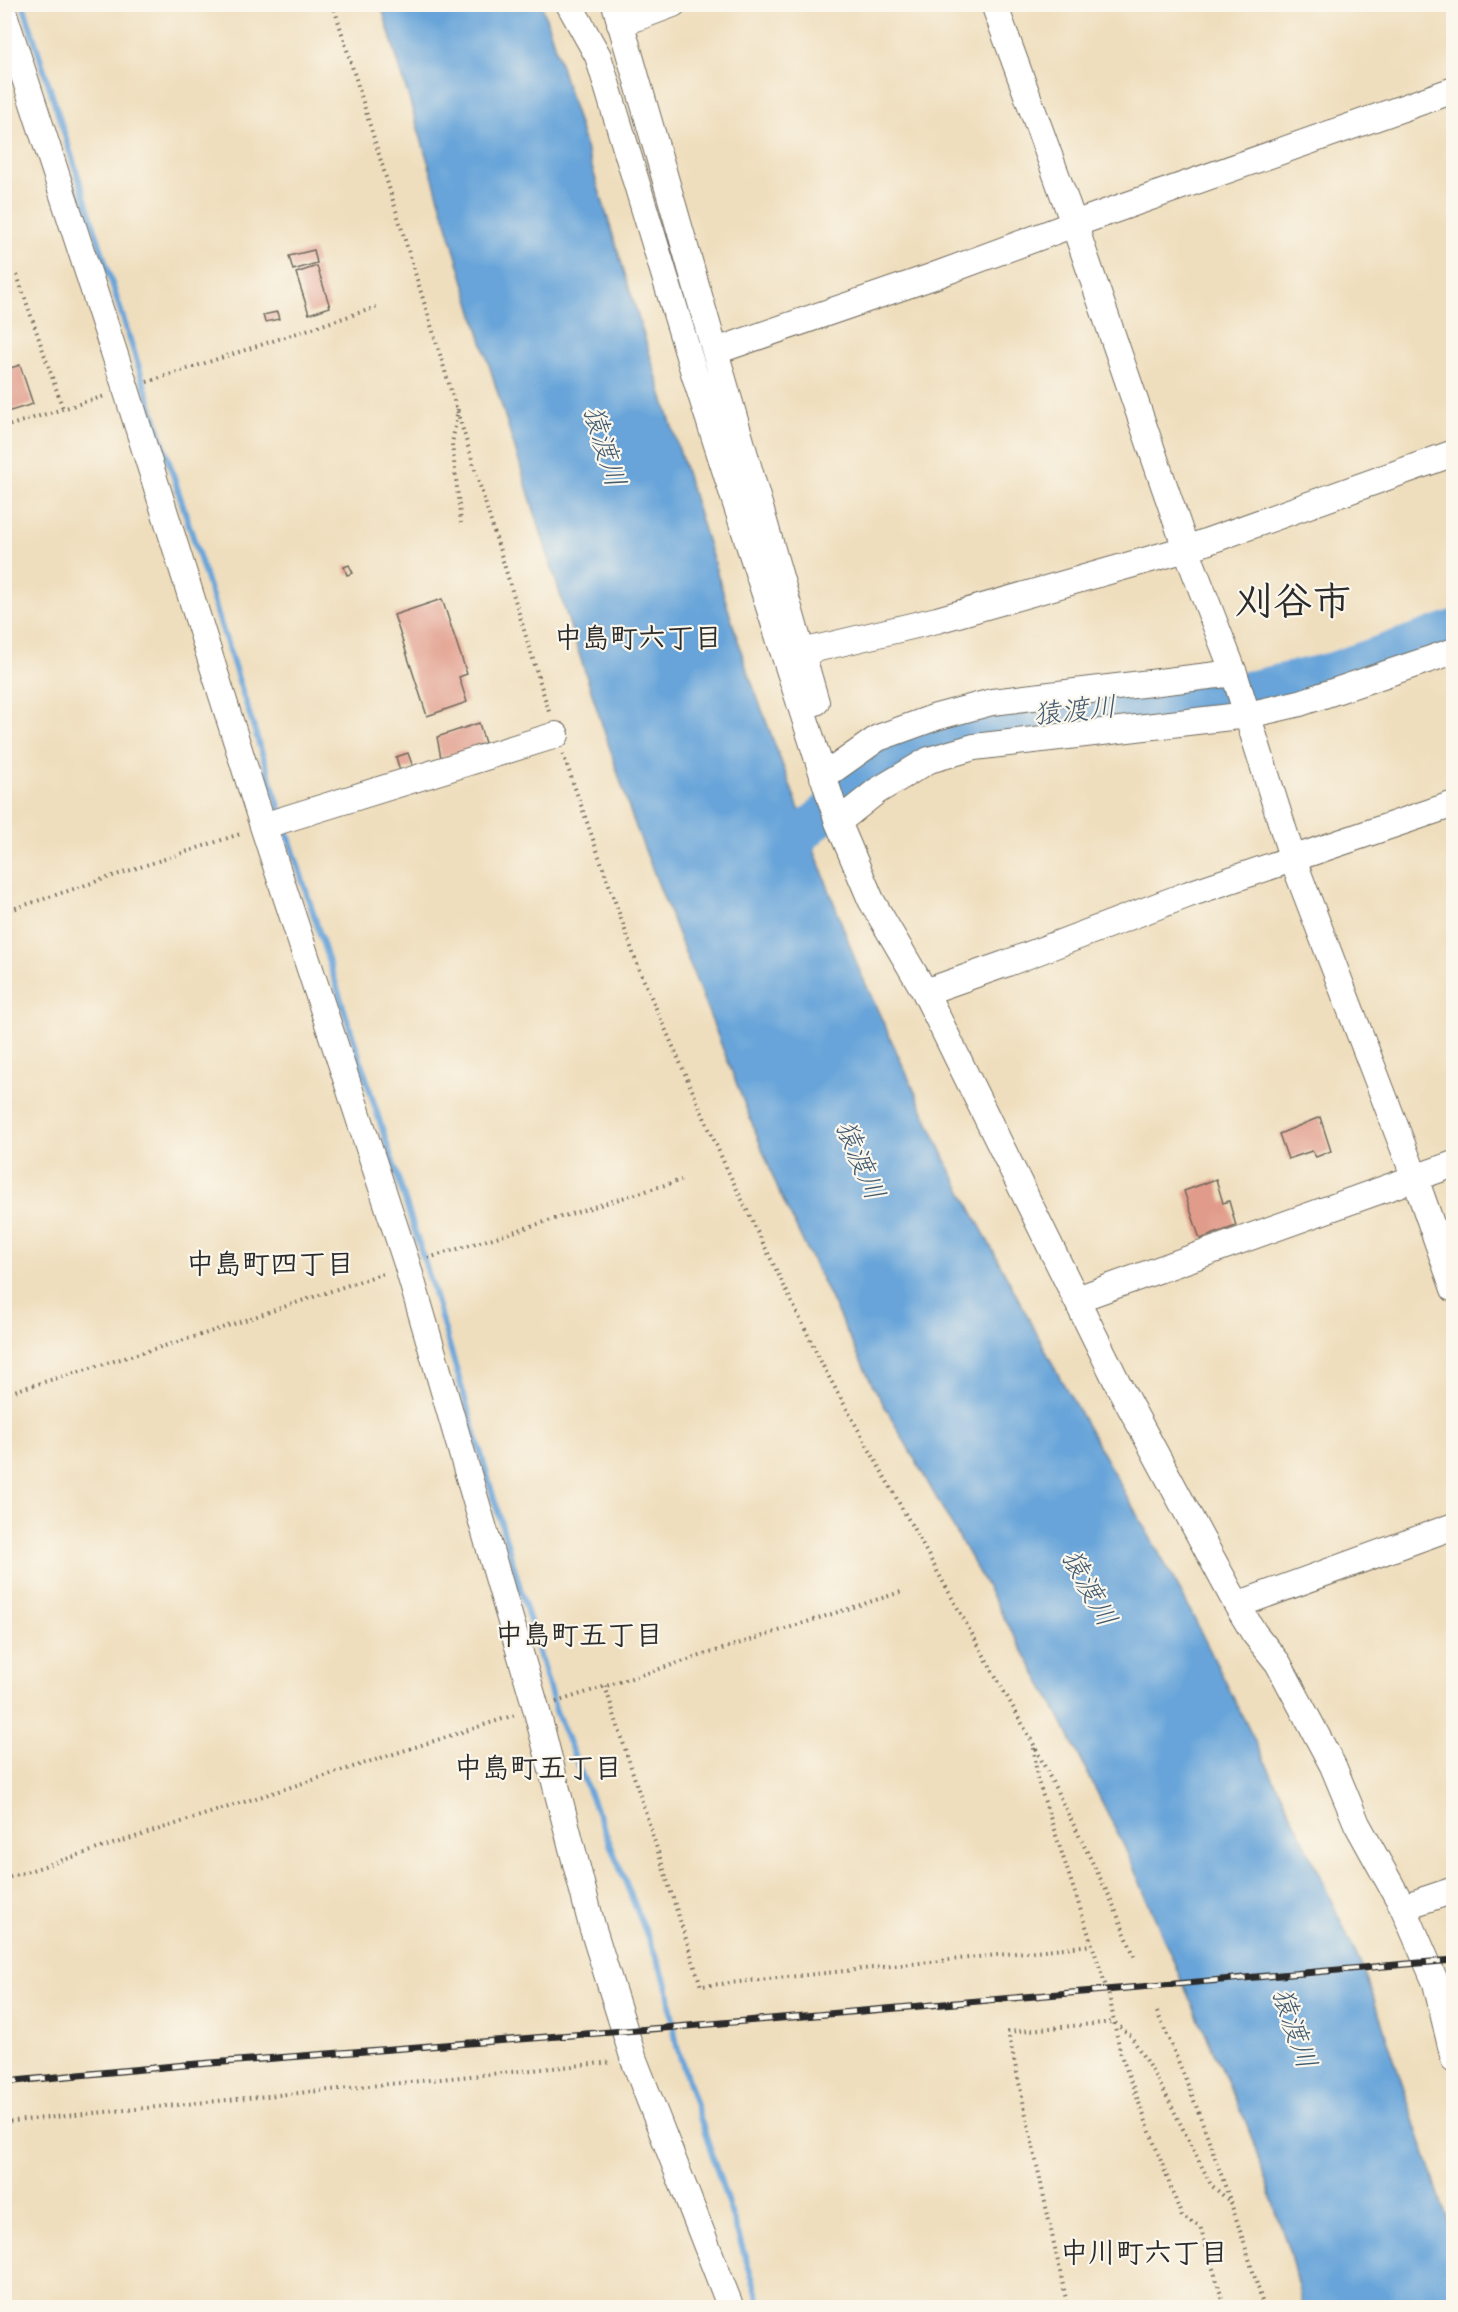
<svg xmlns="http://www.w3.org/2000/svg" width="1458" height="2312" font-family="'Indie Flower','Klee One',sans-serif">
  <rect width="100%" height="100%" fill="#fbf7ec"/>
  <filter id="ink" filterUnits="userSpaceOnUse"><feTurbulence type="fractalNoise" baseFrequency=".0167" numOctaves="2"/><feDisplacementMap in="SourceGraphic" scale="12" xChannelSelector="R" yChannelSelector="G"/><feConvolveMatrix kernelMatrix="1 2 1 2 8 2 1 2 1" color-interpolation-filters="sRGB"/></filter>
  <filter id="wash" filterUnits="userSpaceOnUse"><feTurbulence type="fractalNoise" baseFrequency=".008" numOctaves="4" result="noise"/><feDisplacementMap in="SourceGraphic" scale="24" xChannelSelector="R" yChannelSelector="G"/><feGaussianBlur stdDeviation="1.35" result="paint"/><feColorMatrix in="noise" values="0 0 0 0 0 0 0 0 0 0 0 0 0 0 0 0 0 1.4 0 .05"/><feComposite in="paint" operator="in"/></filter>
  <g filter="url(#wash)">
    <rect width="100%" height="100%" fill="#efdebd"/>
    <path fill="#68a4d9" stroke="#4a6882" stroke-width="1.5" d="M381,5H542L747,670L858,967L949,1167L1059,1376L1182,1594L1294,1820L1367,1978L1453,2237V2307H1303L1290,2254L1248,2127L1187,1993L1125,1848L1054,1706L871,1382L779,1192L632,817L564,607L482,342Z"/>
    <g fill="none" stroke-linecap="round" stroke-linejoin="round">
      <path stroke="#68a4d9" stroke-width="6" d="M23,4L281,813
        M285,825L427,1269L556,1711L667,1984L677,2047L762,2308"/>
      <path stroke="#68a4d9" stroke-width="38" d="M769,864L867,775L923,745L989,722L1146,706L1258,688L1333,671L1454,629"/>
    </g>
    <g id="blocks">
      <path fill="#e19b8a" d="M314,250L317,263L293,270L289,256Z
        M317,266L330,307L309,314L296,273Z
        M277,312L279,319L265,322L263,315Z
        M20,365L33,404L4,413V370Z
        M349,565L353,573L347,575L344,567Z
        M442,599L467,674L459,677L467,702L427,716L394,615Z
        M479,723L485,743L441,758L437,737Z
        M408,753L413,767L400,771L396,757Z
        M1320,1117L1331,1151L1316,1157L1312,1151L1288,1159L1279,1134Z
        M1216,1179L1223,1203L1229,1201L1236,1226L1200,1239L1184,1191Z"/>
    </g>
  </g>
  <g filter="url(#ink)">
    <use href="#blocks" fill-opacity="0" stroke="#706a5e" stroke-width="1.5"/>
    <g fill="none" stroke-linecap="round" stroke-linejoin="round">
      <g stroke="#706a5e" stroke-width="28">
        <path id="minor" d="M569,4L598,56L695,376L838,822L871,900L925,992L1119,1386L1237,1605L1254,1633L1278,1663L1333,1766L1357,1824L1403,1907L1454,1890
          M615,4L816,702
          M994,4L1074,224L1186,549L1234,673L1293,860L1415,1178L1454,1289
          M4,14L126,389L263,826L407,1264L536,1708L592,1926L634,2060L731,2308
          M620,24L673,4
          M716,351L931,277L1074,224L1454,90
          M802,652L937,620L1186,549L1454,453
          M823,777L878,738L936,717L992,702L1234,673
          M838,822L877,791L929,760L974,747L1248,715L1300,703L1454,651
          M263,826L556,735
          M925,992L1005,964L1189,894L1454,804
          M1077,1299L1454,1164
          M1237,1605L1454,1526
          M1403,1907L1436,1983L1454,2059"/>
      </g>
      <path stroke="#706a5e" stroke-width="4" stroke-dasharray="1.5 4.5" stroke-linecap="butt" d="M333,4L550,715
        M17,275L63,409
        M147,382L377,307
        M458,409L452,444L461,523
        M4,427L105,396
        M563,754L638,967L725,1165L825,1370L1034,1745L1112,1902L1135,1958
        M4,912L243,833
        M428,1258L681,1180
        M4,1394L204,1334L387,1272
        M605,1686L701,1986L1092,1945
        M556,1702L904,1591
        M1034,1748L1037,1778L1110,1999L1114,2022L1131,2036L1164,2091L1211,2185L1233,2204
        M4,1879L515,1715
        M1157,2012C1200,2108 1234,2207 1264,2308
        M4,2122L613,2062
        M1068,2308L1008,2032L1114,2022L1121,2055L1182,2217L1200,2226L1225,2308"/>
      <use href="#minor" stroke="#fff" stroke-width="26"/>
      <g stroke="#2b2b2b" stroke-width="7">
        <path id="rail" d="M4,2082L185,2065L676,2027L1454,1960"/>
      </g>
      <use href="#rail" stroke="#fbf7ec" stroke-width="4.5" stroke-dasharray="14" stroke-linecap="butt"/>
    </g>
  </g>
  <g text-anchor="middle" dominant-baseline="central" stroke-width="4.5" stroke-linejoin="round" paint-order="stroke">
    <g font-size="28" font-style="italic" fill="#435b71" stroke="#fbf7ec">
      <text transform="translate(602 447) rotate(73)">猿渡川</text>
      <text transform="translate(1075 713) rotate(-6)">猿渡川</text>
      <text transform="translate(858 1161) rotate(67)">猿渡川</text>
      <text transform="translate(1087 1589) rotate(61)">猿渡川</text>
      <text transform="translate(1292 2029) rotate(71)">猿渡川</text>
    </g>
    <g font-size="28" font-weight="bold" fill="#2b2b2b" stroke="#fbf7ec">
      <text x="638" y="640">中島町六丁目</text>
      <text x="270" y="1266">中島町四丁目</text>
      <text x="579" y="1637">中島町五丁目</text>
      <text x="538" y="1770">中島町五丁目</text>
      <text x="1144" y="2255">中川町六丁目</text>
    </g>
    <g font-size="39" font-weight="bold" fill="#2b2b2b" stroke="#fbf7ec">
      <text x="1293" y="604">刈谷市</text>
    </g>
  </g>
  <rect width="1458" height="2312" fill="none" stroke="#fbf7ec" stroke-width="24"/>
</svg>
